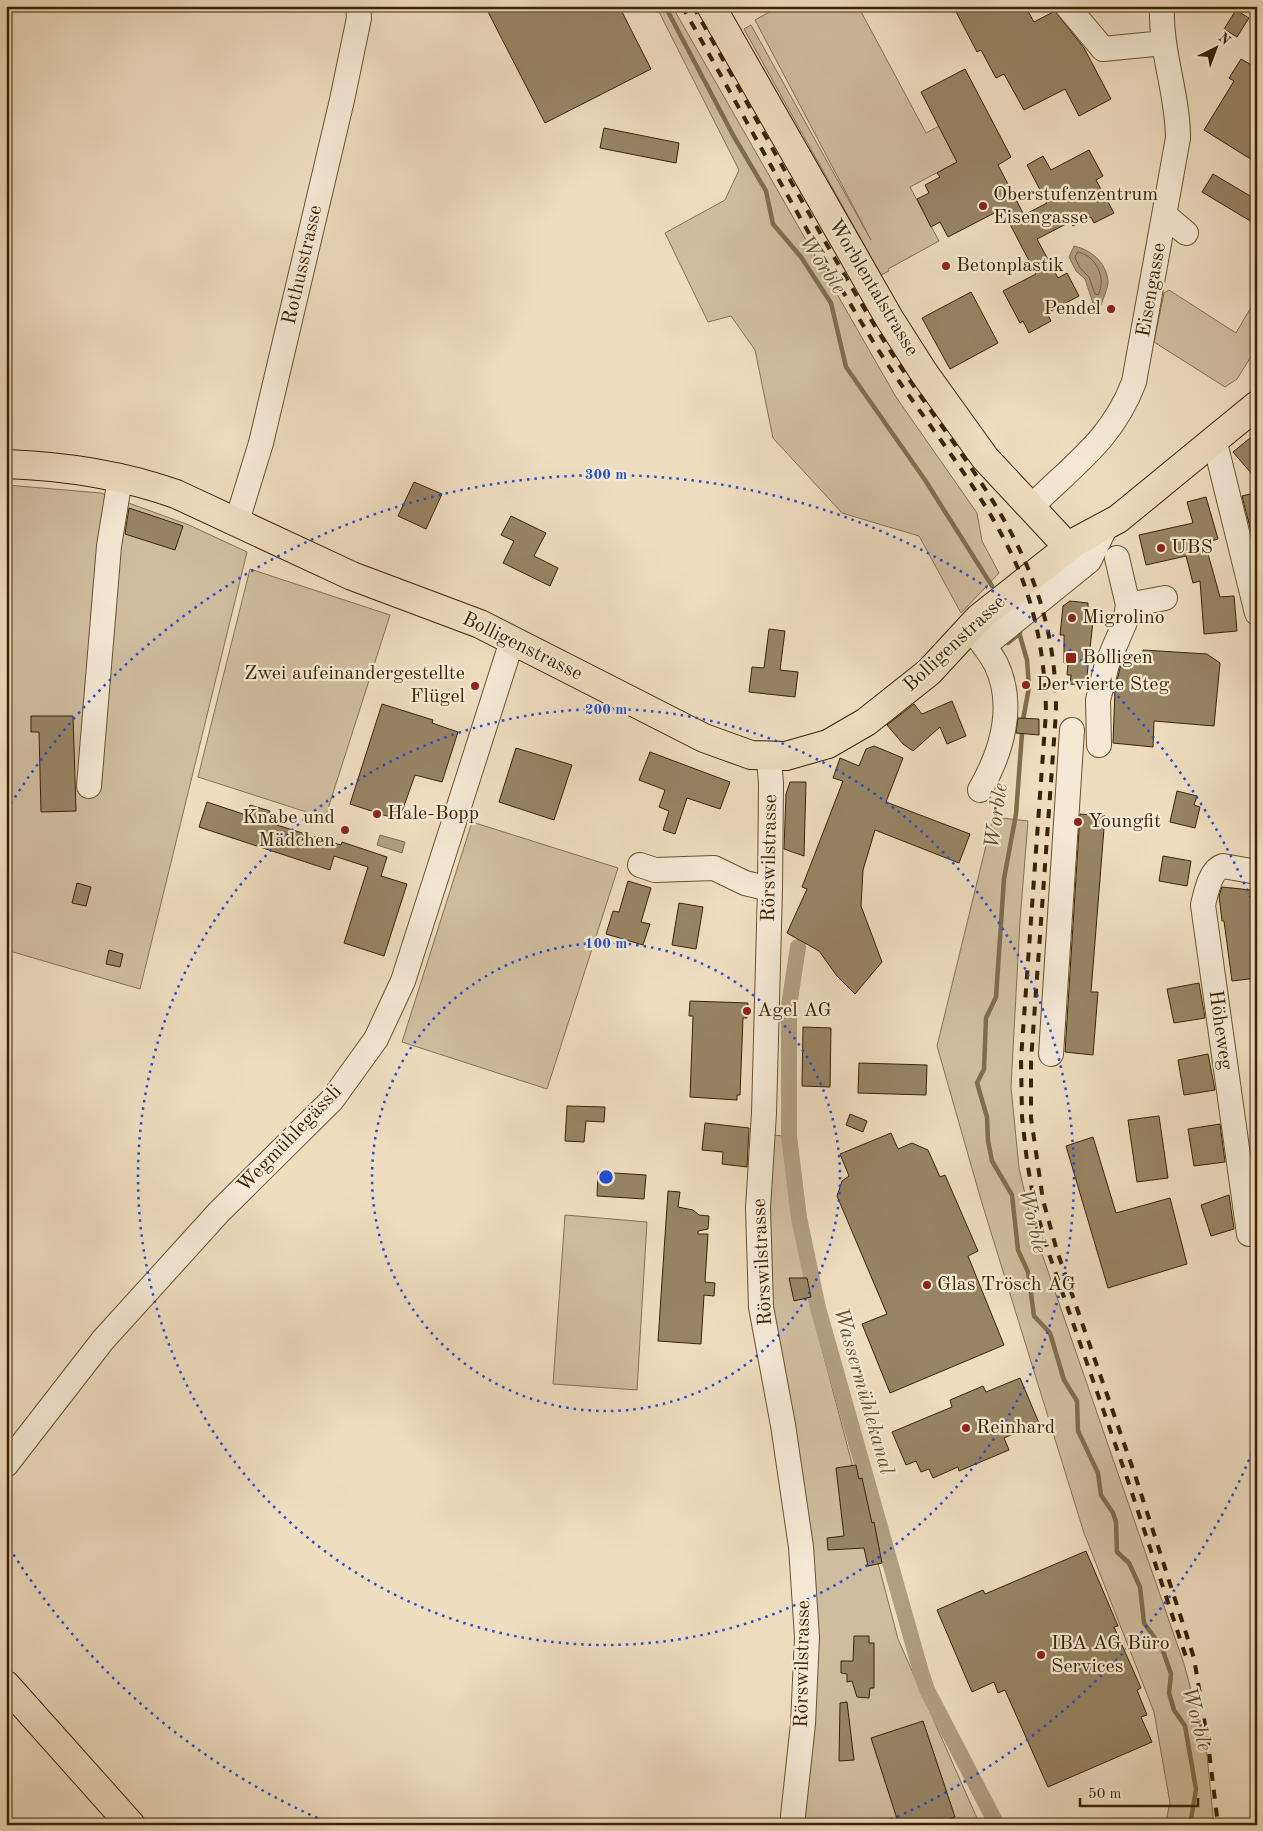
<svg xmlns="http://www.w3.org/2000/svg" width="1263" height="1831" font-family="'Old Standard TT',serif">
  <rect width="100%" height="100%" fill="#efddc0"/>
  <filter id="stains"><feTurbulence type="fractalNoise" baseFrequency=".004" numOctaves="4"/><feColorMatrix values="0 0 0 0 .2 0 0 0 0 .09 0 0 0 0 .02 0 0 0 .5 -.17"/></filter>
  <radialGradient id="worn" r=".72"><stop offset=".6" stop-color="#630" stop-opacity="0"/><stop offset="1" stop-color="#630" stop-opacity=".3"/></radialGradient>
  <path fill="#d0bd9f" stroke="#857050" d="M656,6H672L896,397L977,513L982,541L999,573L961,613L919,536L842,513L773,438L755,350L731,316L708,322L665,233L725,200L739,170Z
    M780,6H858L926,133L939,126L957,162L910,187L939,241L888,269L889,271L881,275L744,29L751,25L871,240L755,20Z
    M1169,290L1236,333L1257,297V347L1237,379L1225,387L1154,342L1164,293Z
    M6,485L101,493L189,525L247,552L140,989L6,950Z
    M250,569L390,615L325,818L198,777Z
    M993,817L1028,821L1020,921L1011,1087L1019,1168L1033,1228L1184,1664L1206,1745L1214,1825H1165L1170,1803L1154,1712L1084,1533L981,1200L937,1046Z
    M472,822L618,868L547,1089L402,1042Z
    M763,1134L783,1136L793,1220L812,1311L898,1639L980,1825L793,1823L807,1637L761,1307Z
    M565,1215L647,1222L637,1390L553,1384Z"/>
  <path fill="#b19e7f" stroke="#816d4c" d="M1074,246C1091,250 1106,262 1108,281C1108,289 1103,298 1101,305L1094,306L1085,279L1076,271L1069,257Z
    M380,835L405,842L402,853L377,845Z"/>
  <g fill="none" stroke-linecap="round" stroke-linejoin="round">
    <path stroke="#766040" stroke-width="1" d="M1078,252C1096,255 1107,279 1098,295L1095,294L1089,277L1080,268L1075,258Z"/>
    <path stroke="#816d4c" stroke-width="4.5" d="M665,6L733,135L766,191L773,224L801,257L831,303L846,367L925,480L992,586
      M1018,629L1027,660L1029,687L1023,720L1016,814L1004,879L996,997L986,1018L984,1069L977,1083L987,1117L988,1141L992,1161L1012,1195L1018,1250L1028,1272L1034,1316L1050,1333L1064,1380L1077,1401L1078,1431L1098,1473L1101,1495L1113,1513L1116,1522L1117,1552L1129,1563L1140,1587L1144,1623L1162,1648L1171,1674L1169,1693L1174,1710L1185,1726L1196,1789L1190,1825
      M1008,643L1020,633"/>
    <path stroke="#b19e7f" stroke-width="16" d="M798,947L789,1006V1136L799,1218L818,1308L921,1672L927,1690L997,1825"/>
  </g>
  <path fill="#988464" stroke="#3a2300" d="M485,6H619L651,69L545,123Z
    M953,6H1025L1034,22L1055,11L1084,48L1111,99L1079,116L1065,89L1024,110L1004,74L996,78L981,50L977,52Z
    M1236,10L1249,18L1237,37L1224,29Z
    M1241,59L1257,68V163L1204,130L1234,81L1229,78Z
    M965,69L1011,157L998,165L1024,215L1047,203L1027,165L1043,156L1051,170L1089,150L1103,176L1096,180L1114,213L1094,223L1091,217L1073,226L1070,222L1037,239L1058,278L1067,273L1079,296L1047,313L1051,321L1029,333L1023,321L1020,323L1003,291L1036,274L1002,209L948,237L940,222L931,227L917,199L929,193L925,185L940,177L937,173L957,162L921,92Z
    M604,128L679,143L676,163L600,148Z
    M1213,174L1257,200V225L1202,192Z
    M971,292L998,343L950,369L922,318Z
    M1250,438L1257,446V480L1233,452Z
    M414,482L442,494L426,529L398,516Z
    M1254,493L1257,505V555L1242,496Z
    M1206,497L1218,539L1205,543L1220,597L1234,596L1237,631L1204,634L1200,581L1193,583L1186,556L1146,565L1139,535L1193,523L1187,502Z
    M129,508L183,526L175,550L125,534Z
    M511,516L546,533L534,556L558,568L550,586L503,563L514,541L501,535Z
    M1070,601L1088,603V611L1094,612L1086,685L1070,684L1071,675H1067L1068,664L1064,663V635H1060L1063,606Z
    M769,629L785,631L780,670L798,672L795,697L749,692L752,667L764,668Z
    M1143,650L1207,654L1220,663L1214,726L1154,721L1153,747L1113,743L1115,689L1120,668L1124,660L1144,662Z
    M952,701L966,736L947,744L940,727L913,751L903,744L887,725L914,704L922,714Z
    M382,704L433,720L432,723L458,732L442,782L415,775L399,820L350,804Z
    M31,716H73L76,811L41,812L39,732H31Z
    M1018,718L1039,719V735L1016,733Z
    M874,746L903,758L886,802L970,834L959,863L875,830L863,870L861,906L882,962L855,994L837,976L819,951L787,933L807,889L802,887L843,781L833,778L840,758L859,766L866,749Z
    M516,748L572,765L554,820L499,802Z
    M650,752L730,782L720,809L687,798L675,834L663,830L669,811L659,807L665,790L639,780Z
    M790,782H806L804,856L784,849L786,794Z
    M1177,791L1197,796L1194,805L1200,807L1195,828L1170,822Z
    M207,802L246,815L250,805L270,811L267,822L341,845L342,842L387,857L381,876L407,884L384,956L344,943L368,867L334,856L330,870L199,827Z
    M1080,814L1105,816L1091,992H1098L1093,1055L1065,1052Z
    M1163,856L1191,861L1187,886L1159,881Z
    M628,881L651,888L641,922L650,924L643,945L606,934L613,911L619,912Z
    M77,883L91,887L86,906L72,903Z
    M1222,887L1251,890L1257,937V978L1232,981L1224,921H1222L1219,896Z
    M679,903L703,907L696,949L672,945Z
    M109,950L123,954L120,967L106,964Z
    M1199,983L1205,1018L1174,1023L1167,989Z
    M690,1001L748,1003L747,1018H743L740,1095H737V1100L690,1097L693,1016H689Z
    M803,1027L831,1028L830,1087L802,1086Z
    M1208,1054L1215,1090L1184,1095L1178,1060Z
    M859,1063L927,1065L926,1095L858,1093Z
    M567,1106L605,1107L604,1122L586,1121L584,1142L565,1141Z
    M850,1114L867,1121L863,1132L846,1125Z
    M1159,1116L1168,1178L1137,1182L1128,1120Z
    M705,1123L749,1128L747,1167L722,1164L723,1152L702,1150Z
    M1220,1124L1225,1162L1194,1166L1188,1129Z
    M891,1133L898,1149L912,1143L928,1150L940,1177L945,1175L978,1251L968,1256L1004,1345L890,1393L862,1324L887,1314L837,1196L842,1181L849,1176L840,1154Z
    M1093,1137L1116,1213L1170,1198L1187,1264L1108,1288L1066,1146Z
    M598,1172L646,1175L644,1199L597,1196Z
    M668,1191L680,1192L678,1207L693,1210L699,1215L709,1216L708,1229L698,1231V1234H708L705,1282L715,1283L714,1296L704,1295L701,1344L658,1341Z
    M1229,1195L1234,1229L1211,1236L1201,1205Z
    M789,1278H807L811,1297L794,1301Z
    M1020,1378L1039,1423L1004,1438L1009,1450L959,1471L958,1467L933,1478L929,1469L921,1472L916,1461L906,1465L892,1432L952,1407L950,1400L983,1386L986,1392Z
    M856,1465L859,1479L862,1478L872,1523L874,1522L882,1563L868,1566L864,1548L828,1550L827,1538L844,1536L836,1468Z
    M1086,1551L1118,1626L1114,1627L1141,1688L1137,1690L1147,1715L1141,1717L1152,1742L1048,1787L1005,1690L998,1693L994,1682L972,1692L937,1610L983,1590L985,1594Z
    M854,1636H869V1643H874V1688H870L869,1698L857,1697L852,1681L847,1682V1674L841,1673V1661H853Z
    M847,1702L854,1760L839,1761L840,1703Z
    M923,1721L955,1817L933,1825H899L871,1738Z"/>
  <g fill="none" stroke-linecap="round" stroke-linejoin="round">
    <g stroke="#675230" stroke-width="26">
      <path id="minor" d="M1067,6L1103,49L1164,43
        M1165,215L1186,233
        M1214,439L1257,613
        M1032,506C1074,464 1112,440 1134,382L1178,138C1178,94 1160,51 1162,6
        M237,521L261,443L342,100L359,18L358,6
        M1128,605L1165,598
        M969,626C979,639 989,651 996,664C1016,706 1001,753 980,790
        M984,646L1089,561L1105,528
        M1099,745L1098,700L1107,664L1125,622L1128,605L1117,558
        M769,757L771,784L770,889L764,1113L758,1208L761,1307L783,1425L801,1547L807,1637L803,1724L792,1825
        M89,786L109,546L120,479
        M640,865L655,870L714,868L745,883L770,889
        M1051,1054L1072,730
        M1249,1234L1203,905C1206,893 1210,870 1223,866L1257,872
        M6,1465L103,1340L219,1212L332,1100L376,1039L403,981L512,641"/>
    </g>
    <g stroke="#3a2300" stroke-width="30">
      <path id="major" d="M711,6L889,318L924,373L985,458L1068,547
        M6,464C63,466 122,475 176,494L352,576L480,624L704,738L751,755L786,756L828,744L866,722L929,672L979,618L1075,542L1118,519L1257,405
        M6,1685L131,1825"/>
    </g>
    <use href="#minor" stroke="#f5e9d6" stroke-width="24"/>
    <use href="#major" stroke="#efddc0" stroke-width="28"/>
    <path stroke="#3a2300" stroke-width="4" stroke-dasharray="9 9" stroke-linecap="butt" d="M682,6C746,119 806,233 874,343C915,410 972,475 1007,545C1034,597 1045,654 1046,712L1021,1059L1022,1117L1027,1161L1034,1202L1049,1254L1127,1478L1187,1660
      M693,6C755,116 815,228 881,336C960,465 1057,547 1056,712L1031,1061V1118L1043,1200L1057,1251L1135,1475L1194,1658L1208,1743L1218,1825"/>
  </g>
  <g fill="none" stroke="#1d4ed8" stroke-width="2.5" stroke-dasharray="2.5 5">
    <circle cx="606" cy="1177" r="234"/>
    <circle cx="606" cy="1177" r="468"/>
    <path d="M1255 1446A703 703 0 0 1 881 1824M331 1824A703 703 0 0 1 7 1544M7 810A703 703 0 0 1 1255 908"/>
  </g>
  <g fill="#8f2418" stroke="#f5e9d6" stroke-width="2">
    <circle cx="983" cy="206" r="5"/>
    <circle cx="946" cy="266" r="5"/>
    <circle cx="1111" cy="309" r="5"/>
    <circle cx="1161" cy="548" r="5"/>
    <circle cx="1072" cy="618" r="5"/>
    <rect x="1065" y="652" width="12" height="12" rx="2.5"/>
    <circle cx="1026" cy="685" r="5"/>
    <circle cx="475" cy="686" r="5"/>
    <circle cx="377" cy="814" r="5"/>
    <circle cx="1078" cy="822" r="5"/>
    <circle cx="345" cy="830" r="5"/>
    <circle cx="747" cy="1011" r="5"/>
    <circle cx="927" cy="1285" r="5"/>
    <circle cx="966" cy="1428" r="5"/>
    <circle cx="1041" cy="1655" r="5"/>
  </g>
  <g text-anchor="middle" dominant-baseline="central" stroke-width="4.5" stroke-linejoin="round" paint-order="stroke">
    <g font-size="20" fill="#3a2300" stroke="#f5e9d6" text-anchor="start">
      <text x="993" y="195">Oberstufenzentrum<tspan x="993" dy="23">Eisengasse</tspan></text>
      <text x="956" y="266">Betonplastik</text>
      <text x="1101" y="309" text-anchor="end">Pendel</text>
      <text x="1171" y="548">UBS</text>
      <text x="1082" y="618">Migrolino</text>
      <text x="1082" y="658">Bolligen</text>
      <text x="465" y="674" text-anchor="end">Zwei aufeinandergestellte<tspan x="465" dy="23">Flügel</tspan></text>
      <text x="1036" y="685">Der vierte Steg</text>
      <text x="387" y="814">Hale-Bopp</text>
      <text x="335" y="818" text-anchor="end">Knabe und<tspan x="335" dy="23">Mädchen</tspan></text>
      <text x="1088" y="822">Youngfit</text>
      <text x="757" y="1011">Agel AG</text>
      <text x="937" y="1285">Glas Trösch AG</text>
      <text x="976" y="1428">Reinhard</text>
      <text x="1051" y="1644">IBA AG Büro<tspan x="1051" dy="23">Services</tspan></text>
    </g>
    <g font-size="20" fill="#3a2300" stroke="#f5e9d6">
      <text transform="translate(303 265) rotate(-77)">Rothusstrasse</text>
      <text transform="translate(873 288) rotate(59)">Worblentalstrasse</text>
      <text transform="translate(1152 290) rotate(-80)">Eisengasse</text>
      <text transform="translate(955 644) rotate(-43)">Bolligenstrasse</text>
      <text transform="translate(522 647) rotate(26)">Bolligenstrasse</text>
      <text transform="translate(770 858) rotate(-89)">Rörswilstrasse</text>
      <text transform="translate(1220 1030) rotate(82)">Höheweg</text>
      <text transform="translate(290 1139) rotate(-46)">Wegmühlegässli</text>
      <text transform="translate(763 1262) rotate(-93)">Rörswilstrasse</text>
      <text transform="translate(803 1664) rotate(-89)">Rörswilstrasse</text>
    </g>
    <g font-size="21" font-style="italic" fill="#644e2c" stroke="#f5e9d6">
      <text transform="translate(822 265) rotate(56)">Worble</text>
      <text transform="translate(997 816) rotate(-82)">Worble</text>
      <text transform="translate(1032 1221) rotate(77)">Worble</text>
      <text transform="translate(863 1391) rotate(74)">Wassermühlekanal</text>
      <text transform="translate(1196 1719) rotate(75)">Worble</text>
    </g>
  </g>
  <circle cx="606" cy="1177" r="8" fill="#1d4ed8" stroke="#f5e9d6" stroke-width="2.5"/>
  <g font-size="15" text-anchor="middle" font-weight="bold" fill="#1d4ed8" stroke="#f5e9d6" stroke-width="4.5" stroke-linejoin="round" paint-order="stroke">
    <text x="606" y="479">300 m</text>
    <text x="606" y="714">200 m</text>
    <text x="606" y="948">100 m</text>
  </g>
  <rect width="1263" height="1831" fill="none" stroke="#efddc0" stroke-width="25"/>
  <rect x="8" y="8" width="1248" height="1816" fill="none" stroke="#3a2300" stroke-width="2.5"/>
  <rect x="12" y="12" width="1238" height="1806" fill="none" stroke="#3a2300"/>
  <g transform="translate(1216 48) rotate(42)" stroke="#f5e9d6" stroke-width="4" paint-order="stroke">
  <path d="M0-4L9 19L0 12L-9 19Z" fill="#3a2300"/>
  <text y="-8" font-size="14" font-weight="bold" text-anchor="middle" fill="#3a2300">N</text>
  </g>
  <path d="M1080 1798v8h118v-8" fill="none" stroke="#3a2300" stroke-width="2.5"/>
  <text x="1088" y="1798" font-size="15" fill="#3a2300" stroke="#f5e9d6" stroke-width="4" paint-order="stroke">50 m</text>
  <rect width="100%" height="100%" filter="url(#stains)"/>
  <rect width="100%" height="100%" fill="url(#worn)"/>
</svg>
